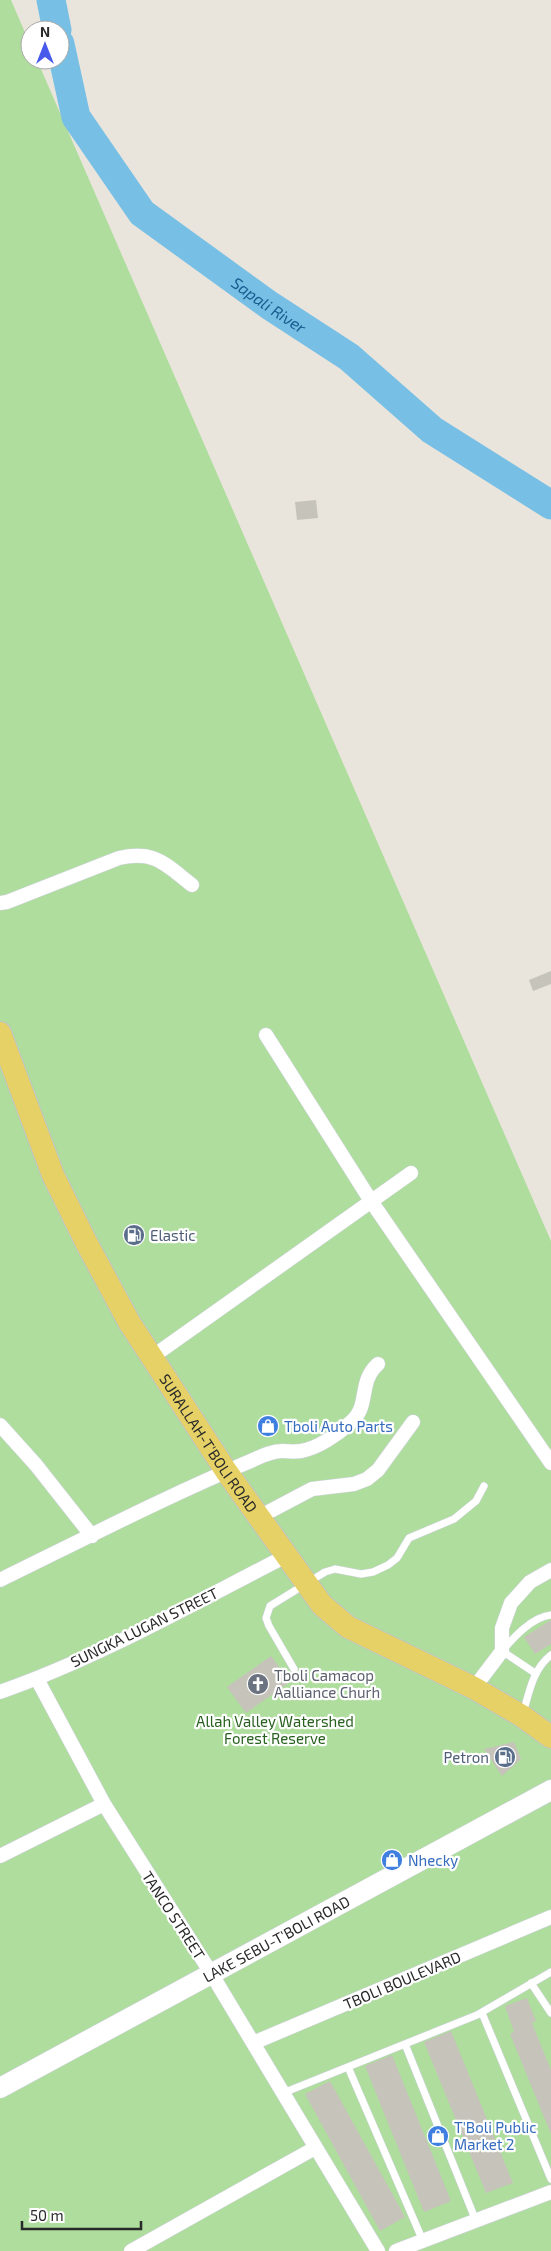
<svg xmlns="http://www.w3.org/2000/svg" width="551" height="2251" font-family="'Exo 2',sans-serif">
  <rect width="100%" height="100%" fill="#eae5dc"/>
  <path fill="#aedd9d" d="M0,0H11L30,44V60H37L551,1241V2251H0Z"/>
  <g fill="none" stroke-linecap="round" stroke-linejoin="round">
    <g stroke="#77bfe5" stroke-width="29">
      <path d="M51,0L57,30"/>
      <path id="s1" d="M60,44L76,117L142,213L269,305L349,357L432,430L551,505"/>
    </g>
  </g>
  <path fill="#c6c3bb" d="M316,500L318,518L297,520L295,502Z
    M551,971V984L533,991L529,980Z
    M551,1620V1644L535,1654L524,1637Z
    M271,1656L290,1682L246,1713L227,1687Z
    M514,1742L521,1759L502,1776L484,1749Z
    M527,1998L536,2021L532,2023L551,2070V2134L510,2034L514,2032L505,2006Z
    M451,2031L513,2183L486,2193L424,2042Z
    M392,2055L451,2201L424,2212L365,2066Z
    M330,2081L405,2217L380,2231L305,2094Z"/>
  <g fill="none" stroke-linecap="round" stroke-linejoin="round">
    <g stroke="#d2d3e1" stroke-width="8">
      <path id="lane" d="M294,1669L269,1626L266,1618L270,1606L325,1572L335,1569L361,1574L373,1572L388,1565L397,1558L409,1538L454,1519L476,1501L484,1486
        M535,1673L502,1651C514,1637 532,1617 551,1615
        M523,1714C529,1692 533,1669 551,1655
        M531,1983L551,2013
        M482,2013L551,2179
        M405,2044L476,2221
        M348,2067L423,2241
        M283,2093L477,2015L551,1972"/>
    </g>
    <g stroke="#d2d3e1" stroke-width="15">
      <path id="street" d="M0,903L7,902L119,858C155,850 165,864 192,885
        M266,1035L371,1201L551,1463
        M152,1357L411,1173
        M0,1425L36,1465L92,1536
        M259,1517L312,1489L354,1484L367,1479L378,1470L413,1422
        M0,1580C84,1539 167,1496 253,1460C262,1456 271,1451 282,1451C288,1451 295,1452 301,1451C318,1448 337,1435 350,1423C371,1406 357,1383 378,1364
        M37,1679L104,1804L211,1973L378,2251
        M474,1688L502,1651V1628L511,1603L530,1582L551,1570
        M0,1692C100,1657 192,1604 286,1556
        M0,1856L104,1804
        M253,2043L551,1917
        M131,2251L315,2148
        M396,2251L551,2192"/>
    </g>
    <g stroke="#d2d3e1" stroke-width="21">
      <g id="secondary">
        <path id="s2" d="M0,2088L551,1790"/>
      </g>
    </g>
    <g stroke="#c3c3c3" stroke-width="24">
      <g id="primary">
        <path id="s3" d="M0,1033L53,1175L86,1242L129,1322L226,1471L322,1605L348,1627L474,1688L522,1716L551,1737"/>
      </g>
    </g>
    <use href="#lane" stroke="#fff" stroke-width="7"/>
    <use href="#street" stroke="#fff" stroke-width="14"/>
    <use href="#secondary" stroke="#fff" stroke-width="20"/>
    <use href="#primary" stroke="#e5d166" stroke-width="22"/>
  </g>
  <defs>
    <g id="fuel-disc" transform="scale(1.125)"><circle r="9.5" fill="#5c6f8a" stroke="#fff"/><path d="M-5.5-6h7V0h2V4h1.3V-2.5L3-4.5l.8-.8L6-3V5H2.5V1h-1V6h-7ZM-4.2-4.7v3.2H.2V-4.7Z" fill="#fff"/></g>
    <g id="shop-disc" transform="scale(1.125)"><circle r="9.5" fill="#3f7fe0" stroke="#fff"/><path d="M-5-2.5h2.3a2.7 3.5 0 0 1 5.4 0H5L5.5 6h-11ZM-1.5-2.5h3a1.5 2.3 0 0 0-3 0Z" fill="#fff"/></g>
    <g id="church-disc" transform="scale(1.125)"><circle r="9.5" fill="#6b7280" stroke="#fff"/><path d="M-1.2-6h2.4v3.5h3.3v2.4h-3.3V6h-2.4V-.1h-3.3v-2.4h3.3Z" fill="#fff"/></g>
  </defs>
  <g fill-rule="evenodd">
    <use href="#fuel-disc" x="134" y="1235"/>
    <use href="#shop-disc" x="268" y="1426"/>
    <use href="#church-disc" x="258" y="1684"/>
    <use href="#fuel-disc" x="505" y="1757"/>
    <use href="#shop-disc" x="392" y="1860"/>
    <use href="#shop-disc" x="438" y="2136"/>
  </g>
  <g text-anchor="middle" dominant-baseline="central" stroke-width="4.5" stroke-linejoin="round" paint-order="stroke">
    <g font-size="15" fill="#4e5e75" stroke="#fff" text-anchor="start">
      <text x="150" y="1235">Elastic</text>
      <text x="489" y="1757" text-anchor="end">Petron</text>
    </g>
    <g font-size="15" fill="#366cbe" stroke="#fff" text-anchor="start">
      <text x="284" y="1426">Tboli Auto Parts</text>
      <text x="408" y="1860">Nhecky</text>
      <text x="454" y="2127">T'Boli Public<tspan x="454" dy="17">Market 2</tspan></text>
    </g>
    <g font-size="15" fill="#292929" stroke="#fff">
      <text stroke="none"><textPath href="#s3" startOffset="462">SURALLAH-T'BOLI ROAD</textPath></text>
      <text transform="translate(144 1627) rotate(-26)">SUNGKA LUGAN STREET</text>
      <text transform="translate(174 1915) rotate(57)">TANCO STREET</text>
      <text stroke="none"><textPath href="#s2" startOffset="314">LAKE SEBU-T'BOLI ROAD</textPath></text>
      <text transform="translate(402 1980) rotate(-23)">TBOLI BOULEVARD</text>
    </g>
    <g font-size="15" fill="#5b616d" stroke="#fff" text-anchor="start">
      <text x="274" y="1675">Tboli Camacop<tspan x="274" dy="17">Aalliance Churh</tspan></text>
    </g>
    <g font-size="15" fill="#28601f" stroke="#fff">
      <text x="275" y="1721">Allah Valley Watershed<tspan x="275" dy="17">Forest Reserve</tspan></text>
    </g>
    <g font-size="16" font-style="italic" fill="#185d8f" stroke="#fff">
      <text stroke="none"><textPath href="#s1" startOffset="348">Sapali River</textPath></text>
    </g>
  </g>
  <g transform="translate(45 45)"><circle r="24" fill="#ffffff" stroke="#a9a9a9"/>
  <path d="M0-4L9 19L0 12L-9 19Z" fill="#485aeb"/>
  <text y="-8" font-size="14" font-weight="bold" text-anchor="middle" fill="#292929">N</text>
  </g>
  <path d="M22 2221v8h119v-8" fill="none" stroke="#292929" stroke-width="2.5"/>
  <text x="30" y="2221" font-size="15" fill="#292929" stroke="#ffffff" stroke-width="4" paint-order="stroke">50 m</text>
</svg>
